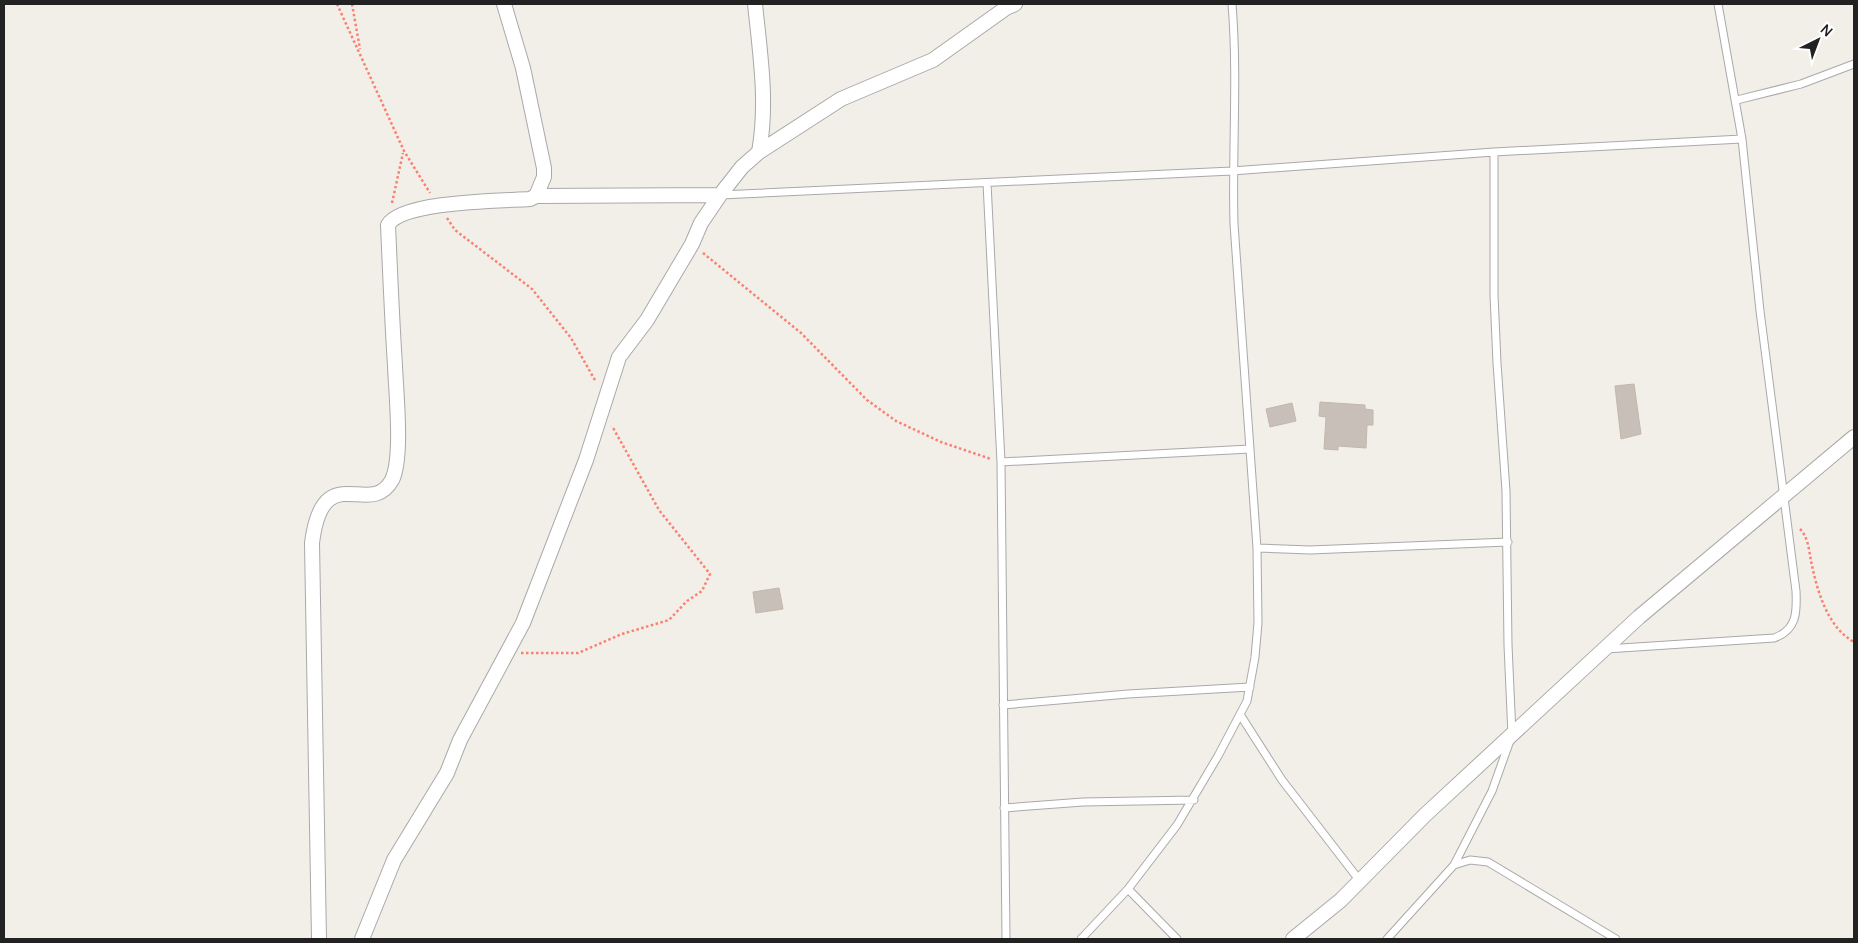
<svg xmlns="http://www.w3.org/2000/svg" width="1858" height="943" font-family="Manrope,sans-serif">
  <rect width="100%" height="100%" fill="#f2efe9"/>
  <path fill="#c7bfb8" stroke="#c4b6ab" d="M1634,384L1641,434L1621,439L1615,386Z
    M1320,402L1365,405V409L1373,410V425H1367L1366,448L1338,446V450L1324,449L1326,417L1319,416Z
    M1292,403L1296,421L1270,427L1266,409Z
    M779,588L783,609L756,613L753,592Z"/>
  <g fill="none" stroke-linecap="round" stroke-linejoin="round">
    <g stroke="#a9a9a9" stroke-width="9">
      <path id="lane" d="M1737,100L1801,84L1854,64
        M987,183L1001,462L1006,939
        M720,195L1232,171L1494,152L1742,139
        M1001,462L1250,449
        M1257,548L1310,550L1508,542
        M1606,649L1774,638C1797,630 1797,612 1796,591L1760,311L1742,139L1718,4
        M1003,705L1128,694L1250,687
        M1241,716L1282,780L1360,881
        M1004,808L1083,802L1194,800
        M1454,865L1492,791L1512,735L1508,645L1506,491L1497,363L1494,295V152
        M1128,889L1177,939
        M1081,939L1128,889L1177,825L1218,756L1247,701L1255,657L1258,623L1257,548L1234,224C1232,151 1238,77 1232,4
        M1387,939L1454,865L1470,860L1488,862L1616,939"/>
    </g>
    <g stroke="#a9a9a9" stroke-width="16">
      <path id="street" d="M755,4C760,53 768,103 759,152
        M536,196L720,195
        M319,939L312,543C323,456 370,520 392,480C403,458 396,392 395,366C392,319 390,272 388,225C402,201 501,201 530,199L536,196L544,177V168L523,68L504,4
        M362,939L394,860L447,773L460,740L523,623L586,460L619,357L647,320L692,244L701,223L720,195L742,167L759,152L841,99L933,60L1006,8L1015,4
        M1293,939L1341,900L1425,815L1639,617L1854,437"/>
    </g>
    <path stroke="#fa8072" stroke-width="2.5" stroke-dasharray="2.5 2.5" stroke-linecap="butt" d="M337,4L404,151L430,193
      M352,4L360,49
      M392,203L403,153
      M447,218L455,230L532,289L571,338L596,382
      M703,253L801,333L867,400L896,421L941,442L991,459
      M1800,529C1808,537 1809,550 1811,561C1817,590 1827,627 1854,642
      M521,653H578L622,634L669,620L687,601L702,591L710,574L659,510L612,426"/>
    <use href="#lane" stroke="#fff" stroke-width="7"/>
    <use href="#street" stroke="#fff" stroke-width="14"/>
  </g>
  <rect width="1858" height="943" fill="none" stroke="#222222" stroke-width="10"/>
  <g transform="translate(1818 40) rotate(42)" stroke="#ffffff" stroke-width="4" paint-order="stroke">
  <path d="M0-4L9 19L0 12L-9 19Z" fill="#222222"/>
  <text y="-8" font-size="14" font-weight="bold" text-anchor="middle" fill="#222222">N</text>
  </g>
</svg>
